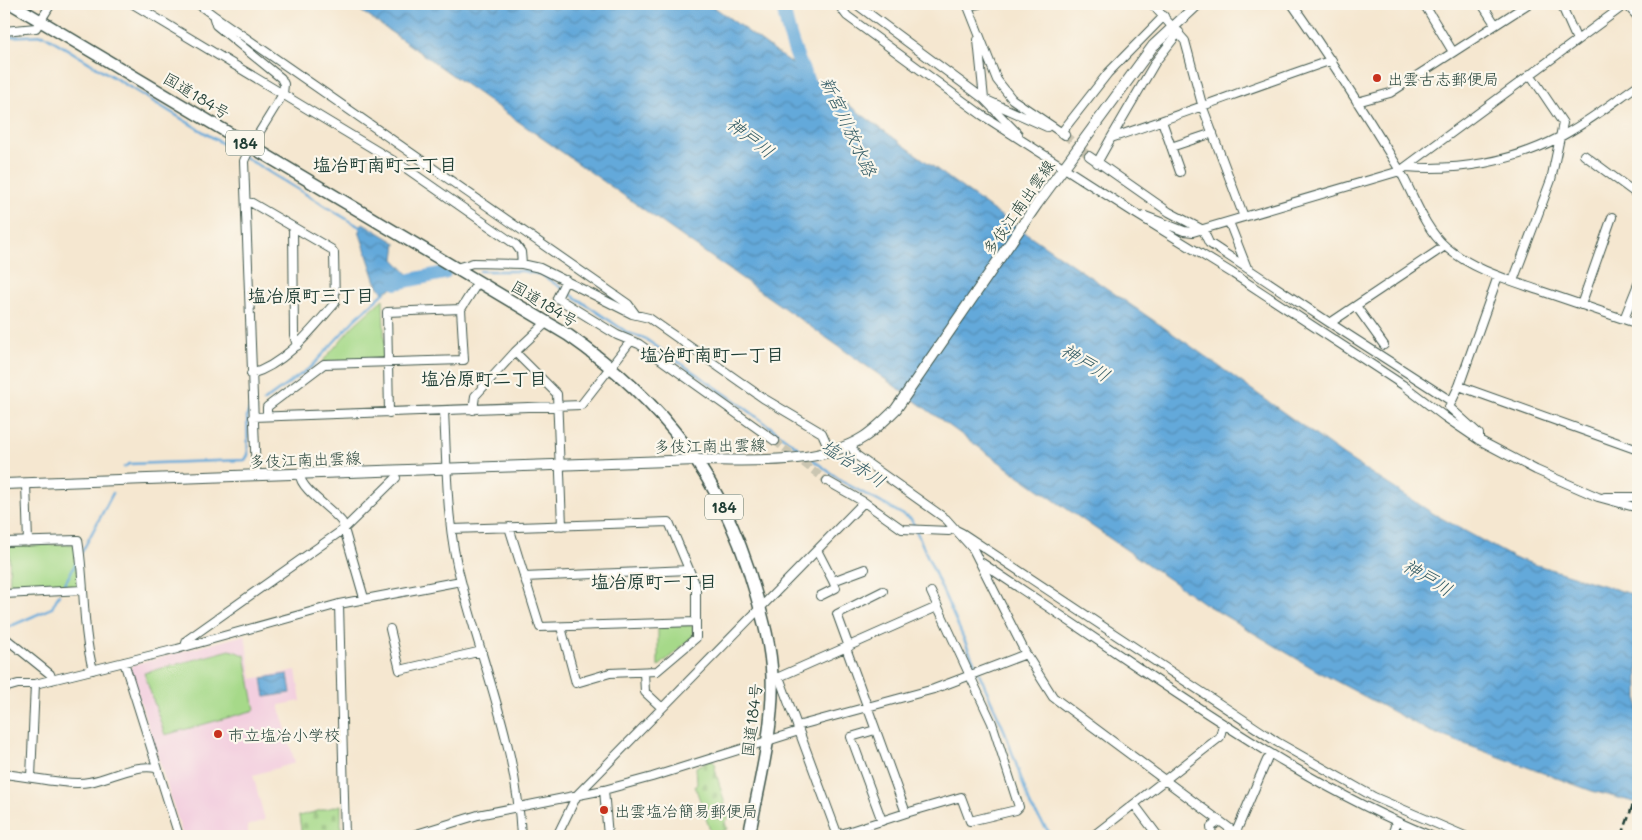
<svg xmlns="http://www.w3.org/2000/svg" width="1642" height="840" font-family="Mali,'Klee One',sans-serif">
  <defs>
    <pattern id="cemetery-stones" width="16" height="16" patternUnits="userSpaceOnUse" patternTransform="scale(1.25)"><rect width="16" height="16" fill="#a6d989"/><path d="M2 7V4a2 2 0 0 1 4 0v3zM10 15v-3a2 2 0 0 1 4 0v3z" fill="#8ebb77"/></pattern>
    <pattern id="water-waves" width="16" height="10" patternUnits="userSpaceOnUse" patternTransform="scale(1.25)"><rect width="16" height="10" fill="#64a9da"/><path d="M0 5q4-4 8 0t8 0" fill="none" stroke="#528bb2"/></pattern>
  </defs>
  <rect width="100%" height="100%" fill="#fbf7ec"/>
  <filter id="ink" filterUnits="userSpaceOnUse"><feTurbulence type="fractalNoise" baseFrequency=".02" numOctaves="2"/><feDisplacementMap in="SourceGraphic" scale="10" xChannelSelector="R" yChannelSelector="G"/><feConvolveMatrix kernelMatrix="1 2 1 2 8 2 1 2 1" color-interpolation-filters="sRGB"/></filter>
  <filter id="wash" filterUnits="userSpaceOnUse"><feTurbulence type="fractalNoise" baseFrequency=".0096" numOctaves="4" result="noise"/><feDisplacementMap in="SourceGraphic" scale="20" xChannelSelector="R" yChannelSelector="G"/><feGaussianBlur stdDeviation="1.12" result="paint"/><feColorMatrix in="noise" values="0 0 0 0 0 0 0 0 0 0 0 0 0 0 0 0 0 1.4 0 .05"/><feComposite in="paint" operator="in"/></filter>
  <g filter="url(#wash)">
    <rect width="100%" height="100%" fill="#f5e7d0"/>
    <path fill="#f3cfdf" d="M245,635L252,679L296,670L301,701L279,705L295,763L253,775L265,820L247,826L249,836H183L130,669L132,665Z"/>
    <path fill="url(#cemetery-stones)" stroke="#628b5e" d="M712,759L716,765L715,769L729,818L725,822L727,829L712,836L695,786L697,784L696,767Z
      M341,805V832L302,836L299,816Z"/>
    <path fill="#a6d989" stroke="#628b5e" d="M383,299L385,357L382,360L322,362L353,326Z
      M74,544L77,547L80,585L77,587L10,589L9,546Z
      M690,625L693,627V637L658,667V626Z
      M230,650L245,655L255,710L165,735L144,673Z"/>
    <path fill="url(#water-waves)" stroke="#427387" d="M351,4H710L994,211L1185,342L1343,455L1434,514L1514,558L1638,596V803L1592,791L1429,731L1319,672L1205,604L1009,469L878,374Z
      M363,223L396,243L394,259L409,275L412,282L394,287L383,293L376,282L359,231Z
      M288,674L291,693L265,697L262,678Z"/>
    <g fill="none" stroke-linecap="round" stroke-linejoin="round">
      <path stroke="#64a9da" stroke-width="2.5" d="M4,37L44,35L363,229
        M480,271H523L542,275L628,333L644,338L737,402L805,453
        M264,401L311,367L355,319L385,292
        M813,460L843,482L911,519L1005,732L1031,807L1052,836
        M124,467L129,464L245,460L248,455L247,416L249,410
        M82,552L113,493
        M62,589L78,559
        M4,629L52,608L59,594"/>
      <path stroke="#64a9da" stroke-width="14" d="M783,4C787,34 797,60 811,88
        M396,283L444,273"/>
    </g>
  </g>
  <g filter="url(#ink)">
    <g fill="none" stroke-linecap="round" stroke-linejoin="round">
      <path stroke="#cac5b1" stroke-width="8" stroke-dasharray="8 4" stroke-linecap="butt" d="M1065,135L1089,156
        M775,441L827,481"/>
      <g stroke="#3f564b" stroke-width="10">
        <path id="minor" d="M133,4L407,169L516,245L521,252L522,264
          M198,4L213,15L216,25L281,78L284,84L283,94L251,146L244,161L256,475
          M838,4L847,16L982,115L1133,212L1232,273L1403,385L1445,417L1479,440L1536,470L1598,497L1638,508
          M856,4L984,99L1018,134
          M967,4L997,80L1012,99L1065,135
          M1152,4L1185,41L1203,108L1244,217
          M1292,4C1330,58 1365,113 1399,169C1414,195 1423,227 1446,247C1472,269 1506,279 1538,290C1571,301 1605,313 1638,324
          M1424,4L1453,52
          M1482,4L1495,24
          M1561,4L1577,40
          M1626,4L1638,17
          M967,6L979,4
          M213,15L628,304L636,315
          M4,31L36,28L51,4
          M978,40L984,99L1047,127
          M1357,102L1390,93L1528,4
          M1162,121L1180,172
          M1061,133L1108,73L1164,16
          M1111,138L1156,61L1179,32
          M1171,147L1213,133
          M1584,155L1638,195
          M1089,156L1169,212L1203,230L1209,243L1330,323L1445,246
          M1097,163L1111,138C1186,113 1258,85 1332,60
          M1406,167C1458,171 1512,162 1558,138C1586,124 1612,103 1638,85
          M246,202L252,203L331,249L334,253L335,303C312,329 286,364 251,374
          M1145,216L1184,231L1193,232L1400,171L1626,4
          M1229,222L1247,268
          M293,227L294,335L297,346
          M456,268L473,263L522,264L540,268L632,314L649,318L763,398L822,433L830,451
          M566,280L557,298L617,335L639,344L775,441
          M1513,281L1551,180L1563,123L1530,74
          M1581,305L1612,217
          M1356,306L1384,345
          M1624,319L1638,284
          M1330,323L1451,401
          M515,352L557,394L562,526
          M1459,386L1638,450
          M473,410L475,396L515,352L547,322
          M444,411C447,467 446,527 461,581C483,666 517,748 521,836
          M389,413L387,312L461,309
          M267,416V407L324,364L464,360L461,309L478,282
          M253,417L581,405L630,342
          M1479,440V434L1449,407L1459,386L1498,276
          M850,444L856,455L946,519L973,549L1026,654L1053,697L1240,836
          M300,475C300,489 332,509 342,522L364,598
          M827,481L864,502L902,529L949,531L952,528L962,533L1277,742L1374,797L1465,836
          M26,484L28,542
          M1605,497H1638
          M509,527L540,627L696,622
          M452,529L669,522L696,586V638L657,671L610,673L576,683L561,627
          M4,542L78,540C85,583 82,628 93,670
          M817,550L833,581L865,569
          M982,563C1041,602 1099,641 1158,681C1245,739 1334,797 1431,836
          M524,577L689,570
          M4,594L83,590
          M820,596L836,588L833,581
          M339,604L345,836
          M390,629L400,670L482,651
          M4,637L50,674L52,680
          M185,646L187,640L344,529L396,478
          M849,647L837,614L883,591
          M124,662L179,836
          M644,672L645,692L661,707
          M772,677H779L838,836
          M779,677L937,607
          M4,688L18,684H35
          M797,726L934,689L1026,654
          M875,730L851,737L882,821
          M4,774C26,776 69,786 89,782C112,778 133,764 156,768
          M31,777L35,684L177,649L339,604L461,581
          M604,790L608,836
          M1134,804L1158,836
          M906,813L961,797L970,821L1016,810L1019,807L992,723L931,592
          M1236,832L1267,760
          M838,835L906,813L846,648
          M410,836L478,815L604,790L652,777L799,731
          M557,836L577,795L864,502
          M1093,836L1220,737L1223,724
          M1212,836L1211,827L1220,821
          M1392,836L1396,822"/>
      </g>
      <g stroke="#3f564b" stroke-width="12">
        <path id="major" d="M4,484L697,460C748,460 819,466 864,437C876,429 886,419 896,409L1037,204L1153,46L1198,4"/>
      </g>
      <g stroke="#3f564b" stroke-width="14">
        <path id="highway" d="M12,4L568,335C663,401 724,479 755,591C763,618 771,647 772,676C774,729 759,784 749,836"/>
      </g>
      <use href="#minor" stroke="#fff" stroke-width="8"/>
      <use href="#major" stroke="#fff" stroke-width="10"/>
      <use href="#highway" stroke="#fff" stroke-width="11"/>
      <path stroke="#1f3d34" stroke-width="2.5" stroke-dasharray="8 4" stroke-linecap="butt" d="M1622,836L1638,790"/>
    </g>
  </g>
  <g fill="#c8321e" stroke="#fbf7ec" stroke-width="2">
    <circle cx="1377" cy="78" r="5"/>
    <circle cx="218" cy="734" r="5"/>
    <circle cx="604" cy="810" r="5"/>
  </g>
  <g text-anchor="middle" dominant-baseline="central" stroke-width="4.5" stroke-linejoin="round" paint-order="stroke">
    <g fill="#fbf7ec" stroke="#61756b" stroke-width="1">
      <rect x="226" y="130.5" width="38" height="25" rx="4"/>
      <rect x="705" y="494.5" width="38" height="25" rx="4"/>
    </g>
    <g font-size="15" font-weight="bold" fill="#1f3d34">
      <text x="245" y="143">184</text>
      <text x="724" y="507">184</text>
    </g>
    <g font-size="16" fill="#1f3d34" stroke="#fbf7ec" text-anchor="start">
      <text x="1387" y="78">出雲古志郵便局</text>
      <text x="228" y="734">市立塩冶小学校</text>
      <text x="614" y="810">出雲塩冶簡易郵便局</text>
    </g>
    <g font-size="16" fill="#1f3d34" stroke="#fbf7ec">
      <text transform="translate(197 95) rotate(31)">国道184号</text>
      <text transform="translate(1018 207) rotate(-55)">多伎江南出雲線</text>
      <text transform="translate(545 303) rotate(31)">国道184号</text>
      <text transform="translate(710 445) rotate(-1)">多伎江南出雲線</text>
      <text transform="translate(305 459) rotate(-2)">多伎江南出雲線</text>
      <text transform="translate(751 720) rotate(-83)">国道184号</text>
    </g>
    <g font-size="18" font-style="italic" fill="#345d66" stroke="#fbf7ec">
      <text transform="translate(849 126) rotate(65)">新宮川放水路</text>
      <text transform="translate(751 137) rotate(38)">神戸川</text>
      <text transform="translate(1086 362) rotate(33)">神戸川</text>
      <text transform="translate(854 463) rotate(33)">塩冶赤川</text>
      <text transform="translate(1428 577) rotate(31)">神戸川</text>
    </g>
    <g font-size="18" font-weight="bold" fill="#1f3d34" stroke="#fbf7ec">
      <text x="385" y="164">塩冶町南町二丁目</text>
      <text x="311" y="295">塩冶原町三丁目</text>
      <text x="712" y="354">塩冶町南町一丁目</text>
      <text x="484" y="378">塩冶原町二丁目</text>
      <text x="654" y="581">塩冶原町一丁目</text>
    </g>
  </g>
  <rect width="1642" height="840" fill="none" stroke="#fbf7ec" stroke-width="20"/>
</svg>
